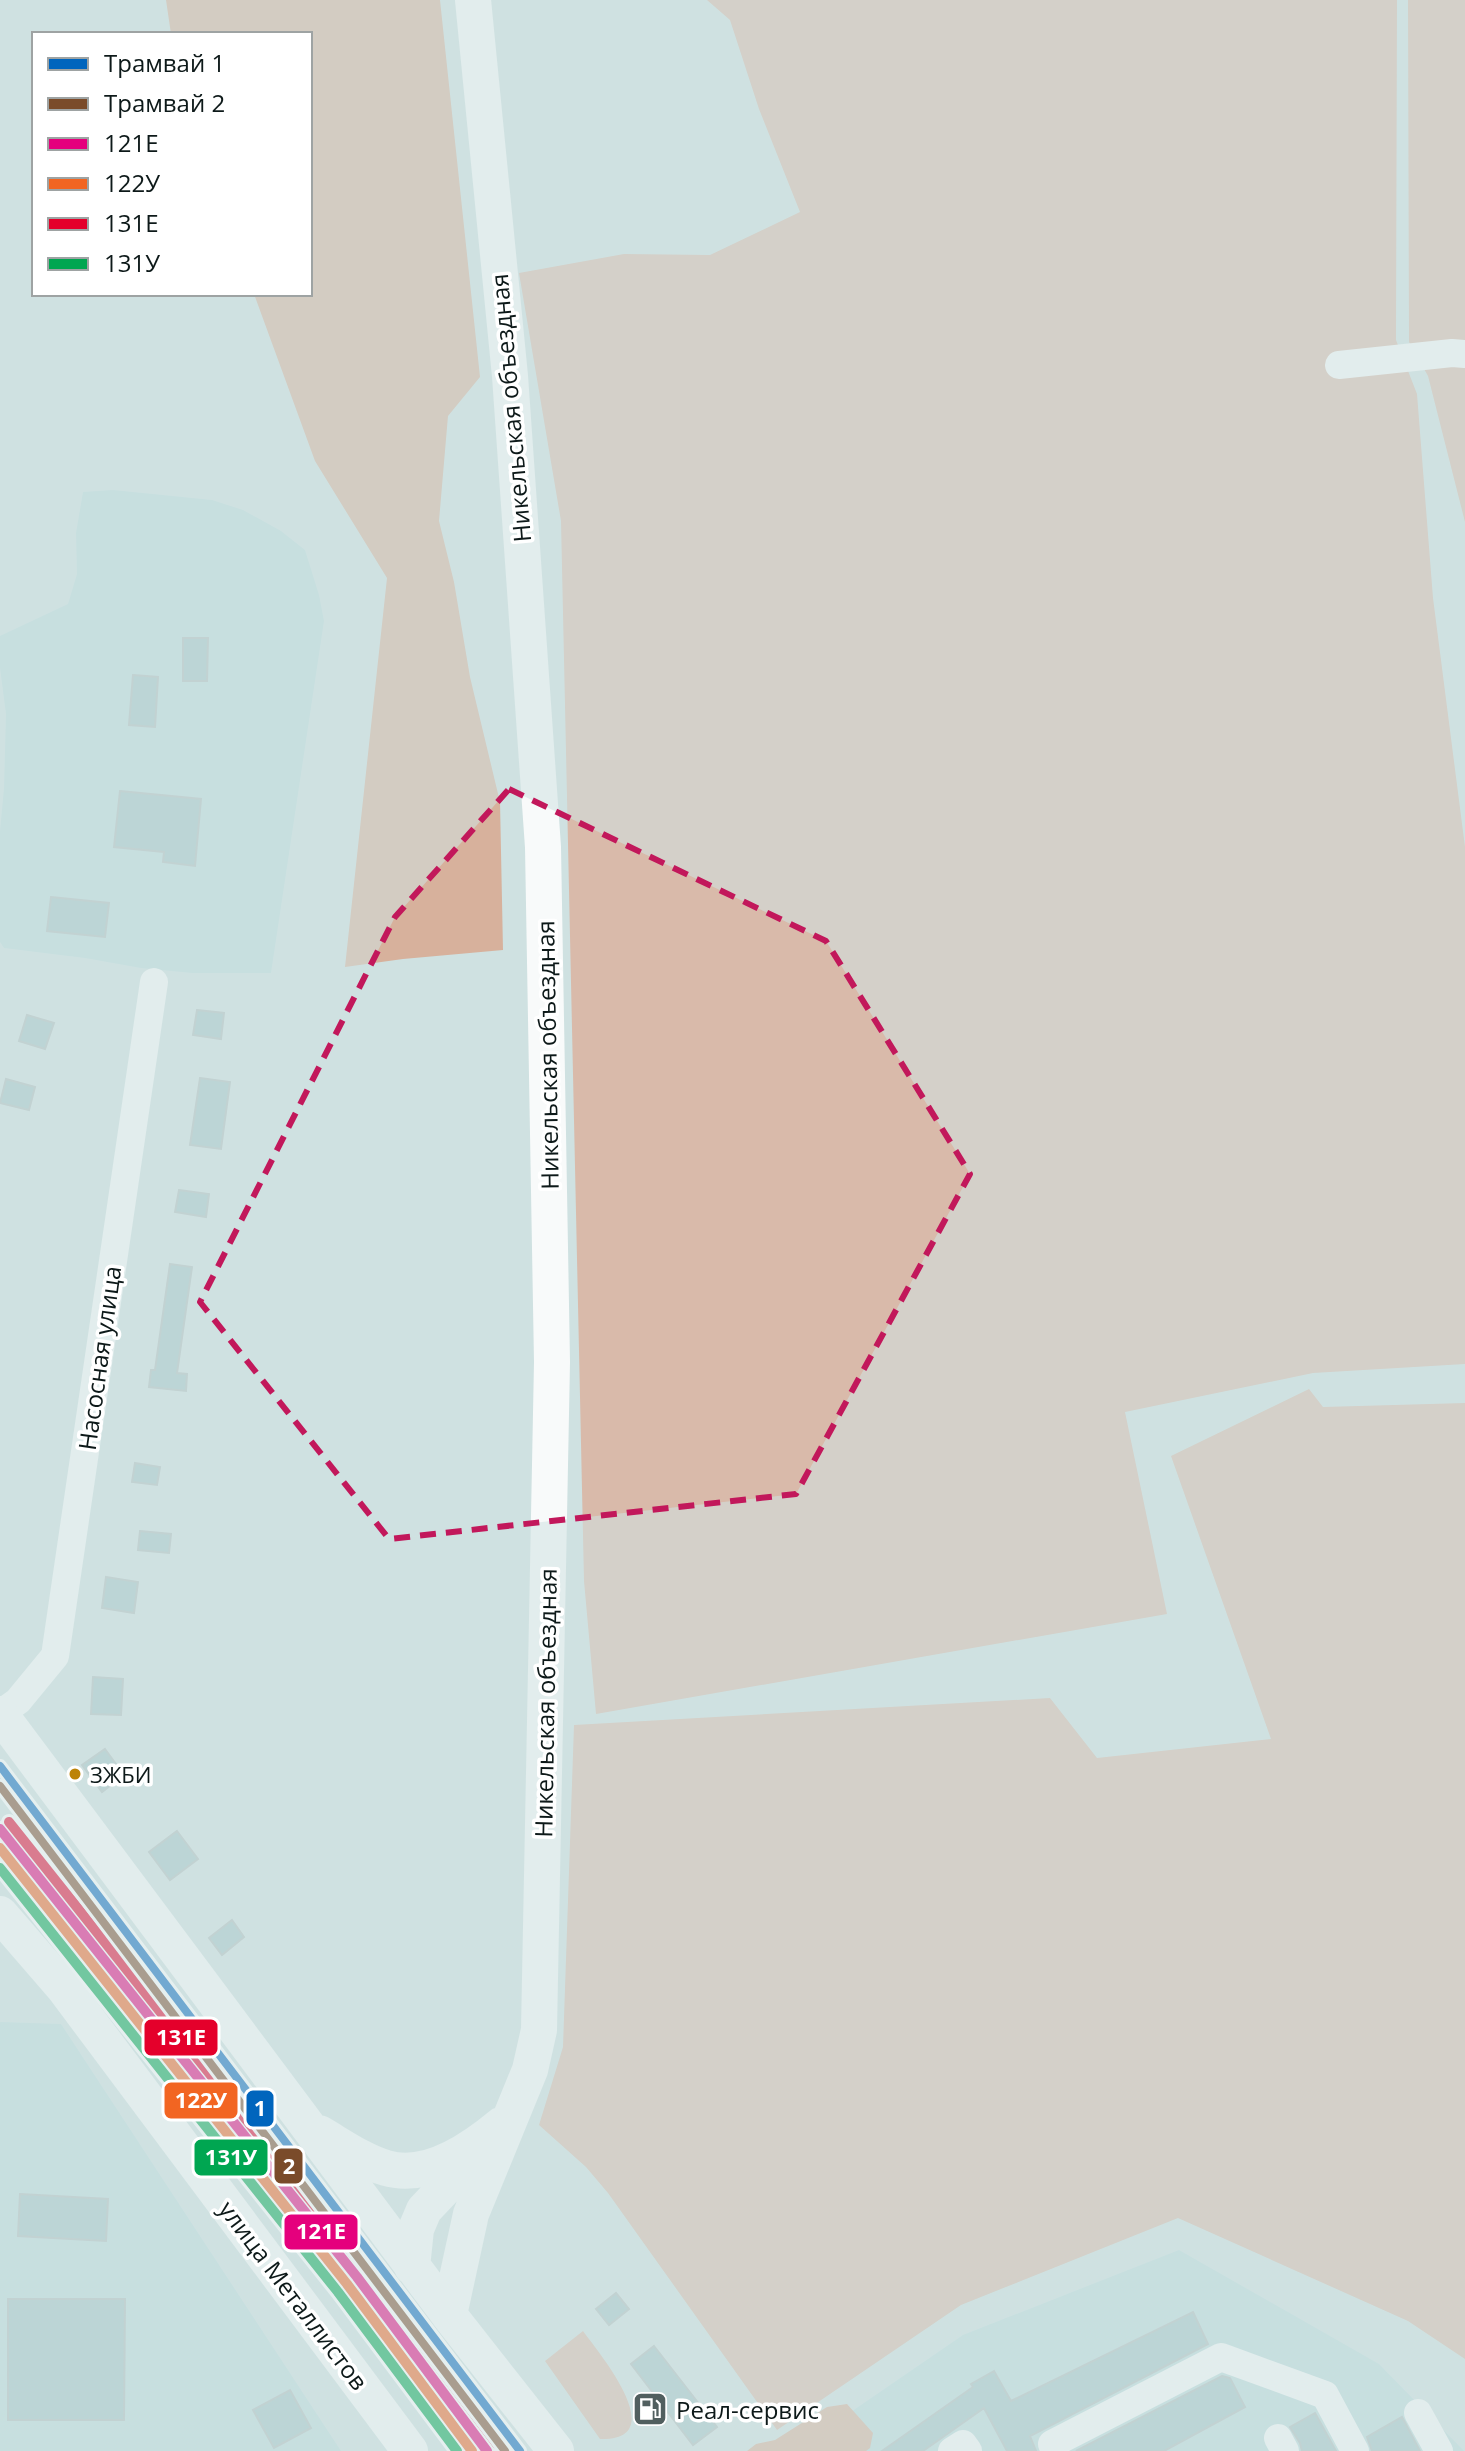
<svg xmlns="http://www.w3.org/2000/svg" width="1465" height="2451" font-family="'Open Sans',sans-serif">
  <rect width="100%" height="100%" fill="#cfe1e1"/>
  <path fill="#bddbdc" d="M113,490L212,500L243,510L281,531L305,550L319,595L324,621L271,973H192L141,968L85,958L4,948L0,942V831L4,788L6,714L0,668V636L68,604L77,574L76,533L83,492Z
    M0,2022L61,2024L341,2451H0Z
    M1179,2250L1379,2364L1464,2451H794L963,2335Z"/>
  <path fill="#d9baaa" d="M497,0H1397L1396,340L1417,394L1433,598L1465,847V1364L1313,1373L1125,1412L1167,1614L596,1714L584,1581L561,521L519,273L624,254L710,255L800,212L759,109L730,20L707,0Z
    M1408,0H1465V522L1428,376L1409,342Z
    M1309,1389L1323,1407L1465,1403V2359L1408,2321L1178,2218L961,2305L777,2430L608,2193L586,2167L539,2125L563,2047L574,1725L1050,1698L1097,1758L1271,1739L1171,1456Z
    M583,2331C599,2353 673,2441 600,2439L545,2361Z"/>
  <path fill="#d7b19c" d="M166,0H440L480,377L448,416L439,521L454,582L470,677L500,802L503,950L403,959L345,967L387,578L315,461L254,294H310V34H171Z
    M847,2404L873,2433L870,2448L866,2451H747L756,2444L775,2440L827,2407Z"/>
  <path fill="#a5c6c7" stroke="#b1bfbf" stroke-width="2" d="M183,638H208L207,681H183Z
    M133,675L158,677L155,727L129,725Z
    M120,791L201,799L195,866L163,862L164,852L114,847Z
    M51,897L109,903L105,937L47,931Z
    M197,1010L224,1013L221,1039L193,1035Z
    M27,1015L54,1023L45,1049L19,1041Z
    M200,1078L230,1082L221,1149L190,1145Z
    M6,1079L35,1087L29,1110L0,1103Z
    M179,1190L209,1194L206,1217L175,1212Z
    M170,1264L192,1267L177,1373L187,1374L186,1391L149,1387L151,1370H155Z
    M135,1463L160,1467L157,1485L132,1482Z
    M140,1531L171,1534L169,1553L138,1550Z
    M106,1577L138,1582L134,1613L102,1608Z
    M93,1677L123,1679L121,1715L91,1714Z
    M105,1749L124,1775L102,1792L82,1765Z
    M177,1831L198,1859L170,1880L149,1852Z
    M232,1920L244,1937L222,1955L209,1938Z
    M20,2194L108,2199L106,2241L18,2236Z
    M616,2293L629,2309L609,2325L596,2309Z
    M8,2299H125L124,2420H8Z
    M1193,2312L1208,2344L1030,2436L1036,2451H1007L984,2408L923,2451H882L973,2387L971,2384L994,2371L1011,2401Z
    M654,2346L717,2427L693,2445L631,2364Z
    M1222,2376L1230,2378L1245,2407L1164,2451H1076Z
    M290,2390L311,2428L274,2448L253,2410Z
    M1315,2413L1336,2451H1302L1300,2443L1290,2427Z
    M1402,2417L1420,2451H1372L1367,2437Z"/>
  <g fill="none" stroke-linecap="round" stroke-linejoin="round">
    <path stroke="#f8fafa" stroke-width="28" d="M1339,365L1452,353L1465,354
      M0,1714L18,1701L55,1656L154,982
      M1418,2413L1439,2451
      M1278,2438L1285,2451
      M952,2451L963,2444L968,2451
      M1055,2451L1052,2444L1221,2357L1325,2395L1355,2451"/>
    <path stroke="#f8fafa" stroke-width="36" d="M0,1714L449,2315L556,2451
      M0,1914L64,1988L410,2451
      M319,2133C340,2145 362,2161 386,2168C427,2180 471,2150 501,2125
      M412,2267L416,2229L424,2210L475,2156
      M449,2315L471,2214L530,2070L539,2030L552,1362L543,847L510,376L473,0"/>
    <g stroke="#c9cfcf" stroke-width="9">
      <path id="rail" d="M0,1853L347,2287L471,2451"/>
    </g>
    <use href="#rail" stroke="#fff" stroke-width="6" stroke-dasharray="18" stroke-linecap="butt"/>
    <g stroke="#fff" stroke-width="16">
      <path id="rail-1" d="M0,1829L357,2277L487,2451"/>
    </g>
    <g stroke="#fff" stroke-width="16">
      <path id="rail-2" d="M0,1848L347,2284L472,2451"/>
    </g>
    <g stroke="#fff" stroke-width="16">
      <path id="rail-3" d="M9,1822L366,2270L497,2444"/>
    </g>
    <g stroke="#fff" stroke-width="16">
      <path id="rail-4" d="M0,1868L338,2292L457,2451"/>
    </g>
    <use href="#rail-1" stroke="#e5007d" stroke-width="10"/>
    <use href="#rail-2" stroke="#f26522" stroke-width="10"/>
    <use href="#rail-3" stroke="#e4002b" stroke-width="10"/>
    <use href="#rail-4" stroke="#00a651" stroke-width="10"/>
    <g stroke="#fff" stroke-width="14">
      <path id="tram-1" d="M0,1766L520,2451"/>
    </g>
    <g stroke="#fff" stroke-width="14">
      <path id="tram-2" d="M0,1786L505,2451"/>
    </g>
    <use href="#tram-1" stroke="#0065bd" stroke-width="8"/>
    <use href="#tram-2" stroke="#7a4b2a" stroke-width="8"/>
  </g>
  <path d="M0 0H1465V2451H0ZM509,789L826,941L970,1174L796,1494L389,1539L200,1302L395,917Z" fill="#cfe1e1" fill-opacity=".55" fill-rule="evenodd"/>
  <path fill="none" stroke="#c2185b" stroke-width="6" stroke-dasharray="16 10" stroke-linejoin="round" d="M509,789L826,941L970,1174L796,1494L389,1539L200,1302L395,917Z"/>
  <defs>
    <g id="fuel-square" transform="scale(1.8)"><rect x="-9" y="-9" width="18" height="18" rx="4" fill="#515f5f" stroke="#fff"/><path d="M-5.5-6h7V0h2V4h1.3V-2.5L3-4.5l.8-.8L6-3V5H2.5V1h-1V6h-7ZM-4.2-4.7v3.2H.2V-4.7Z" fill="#fff"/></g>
  </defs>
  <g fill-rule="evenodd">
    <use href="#fuel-square" x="650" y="2409"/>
  </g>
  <circle fill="#bc8306" stroke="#fff" stroke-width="3" cx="75" cy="1774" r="7"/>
  <g text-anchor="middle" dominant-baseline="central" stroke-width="7" stroke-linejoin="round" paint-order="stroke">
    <g font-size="22" fill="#0d1919" stroke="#fff" text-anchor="start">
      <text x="90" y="1774">ЗЖБИ</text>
    </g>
    <g font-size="24" fill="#0d1919" stroke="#fff">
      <text transform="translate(510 408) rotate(-95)">Никельская объездная</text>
      <text transform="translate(547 1055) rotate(-91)">Никельская объездная</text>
      <text transform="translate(99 1358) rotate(-82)">Насосная улица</text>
      <text transform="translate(545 1703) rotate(-89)">Никельская объездная</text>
      <text transform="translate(294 2295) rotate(53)">улица Металлистов</text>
    </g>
    <g font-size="24" fill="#0d1919" stroke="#fff" text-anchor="start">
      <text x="676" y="2409">Реал-сервис</text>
    </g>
  </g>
  <g stroke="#fff" stroke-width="3">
    <rect x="143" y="2018" width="76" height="39" rx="8" fill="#e4002b"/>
    <rect x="163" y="2081" width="76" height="39" rx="8" fill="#f26522"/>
    <rect x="245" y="2089" width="30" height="39" rx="8" fill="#0065bd"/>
    <rect x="193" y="2138" width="76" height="39" rx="8" fill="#00a651"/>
    <rect x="273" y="2147" width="31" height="38" rx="8" fill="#7a4b2a"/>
    <rect x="283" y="2213" width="76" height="38" rx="8" fill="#e5007d"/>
  </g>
  <g font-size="22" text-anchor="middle" font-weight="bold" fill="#fff">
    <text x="181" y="2045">131Е</text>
    <text x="201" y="2108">122У</text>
    <text x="260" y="2116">1</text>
    <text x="231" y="2165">131У</text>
    <text x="289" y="2174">2</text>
    <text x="321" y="2239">121Е</text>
  </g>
  <rect x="32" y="32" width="280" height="264" fill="#ffffff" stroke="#9ea3a3" stroke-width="2"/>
  <rect x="48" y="58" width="40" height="12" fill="#0065bd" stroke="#9ea3a3" stroke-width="2"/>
  <text x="104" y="72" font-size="24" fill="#0d1919">Трамвай 1</text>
  <rect x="48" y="98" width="40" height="12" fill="#7a4b2a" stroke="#9ea3a3" stroke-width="2"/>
  <text x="104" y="112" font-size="24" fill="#0d1919">Трамвай 2</text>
  <rect x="48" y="138" width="40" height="12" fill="#e5007d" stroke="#9ea3a3" stroke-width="2"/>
  <text x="104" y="152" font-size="24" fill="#0d1919">121Е</text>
  <rect x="48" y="178" width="40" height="12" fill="#f26522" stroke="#9ea3a3" stroke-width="2"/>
  <text x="104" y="192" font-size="24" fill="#0d1919">122У</text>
  <rect x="48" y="218" width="40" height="12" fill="#e4002b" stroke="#9ea3a3" stroke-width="2"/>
  <text x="104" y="232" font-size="24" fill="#0d1919">131Е</text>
  <rect x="48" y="258" width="40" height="12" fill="#00a651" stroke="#9ea3a3" stroke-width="2"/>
  <text x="104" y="272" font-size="24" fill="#0d1919">131У</text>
</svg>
